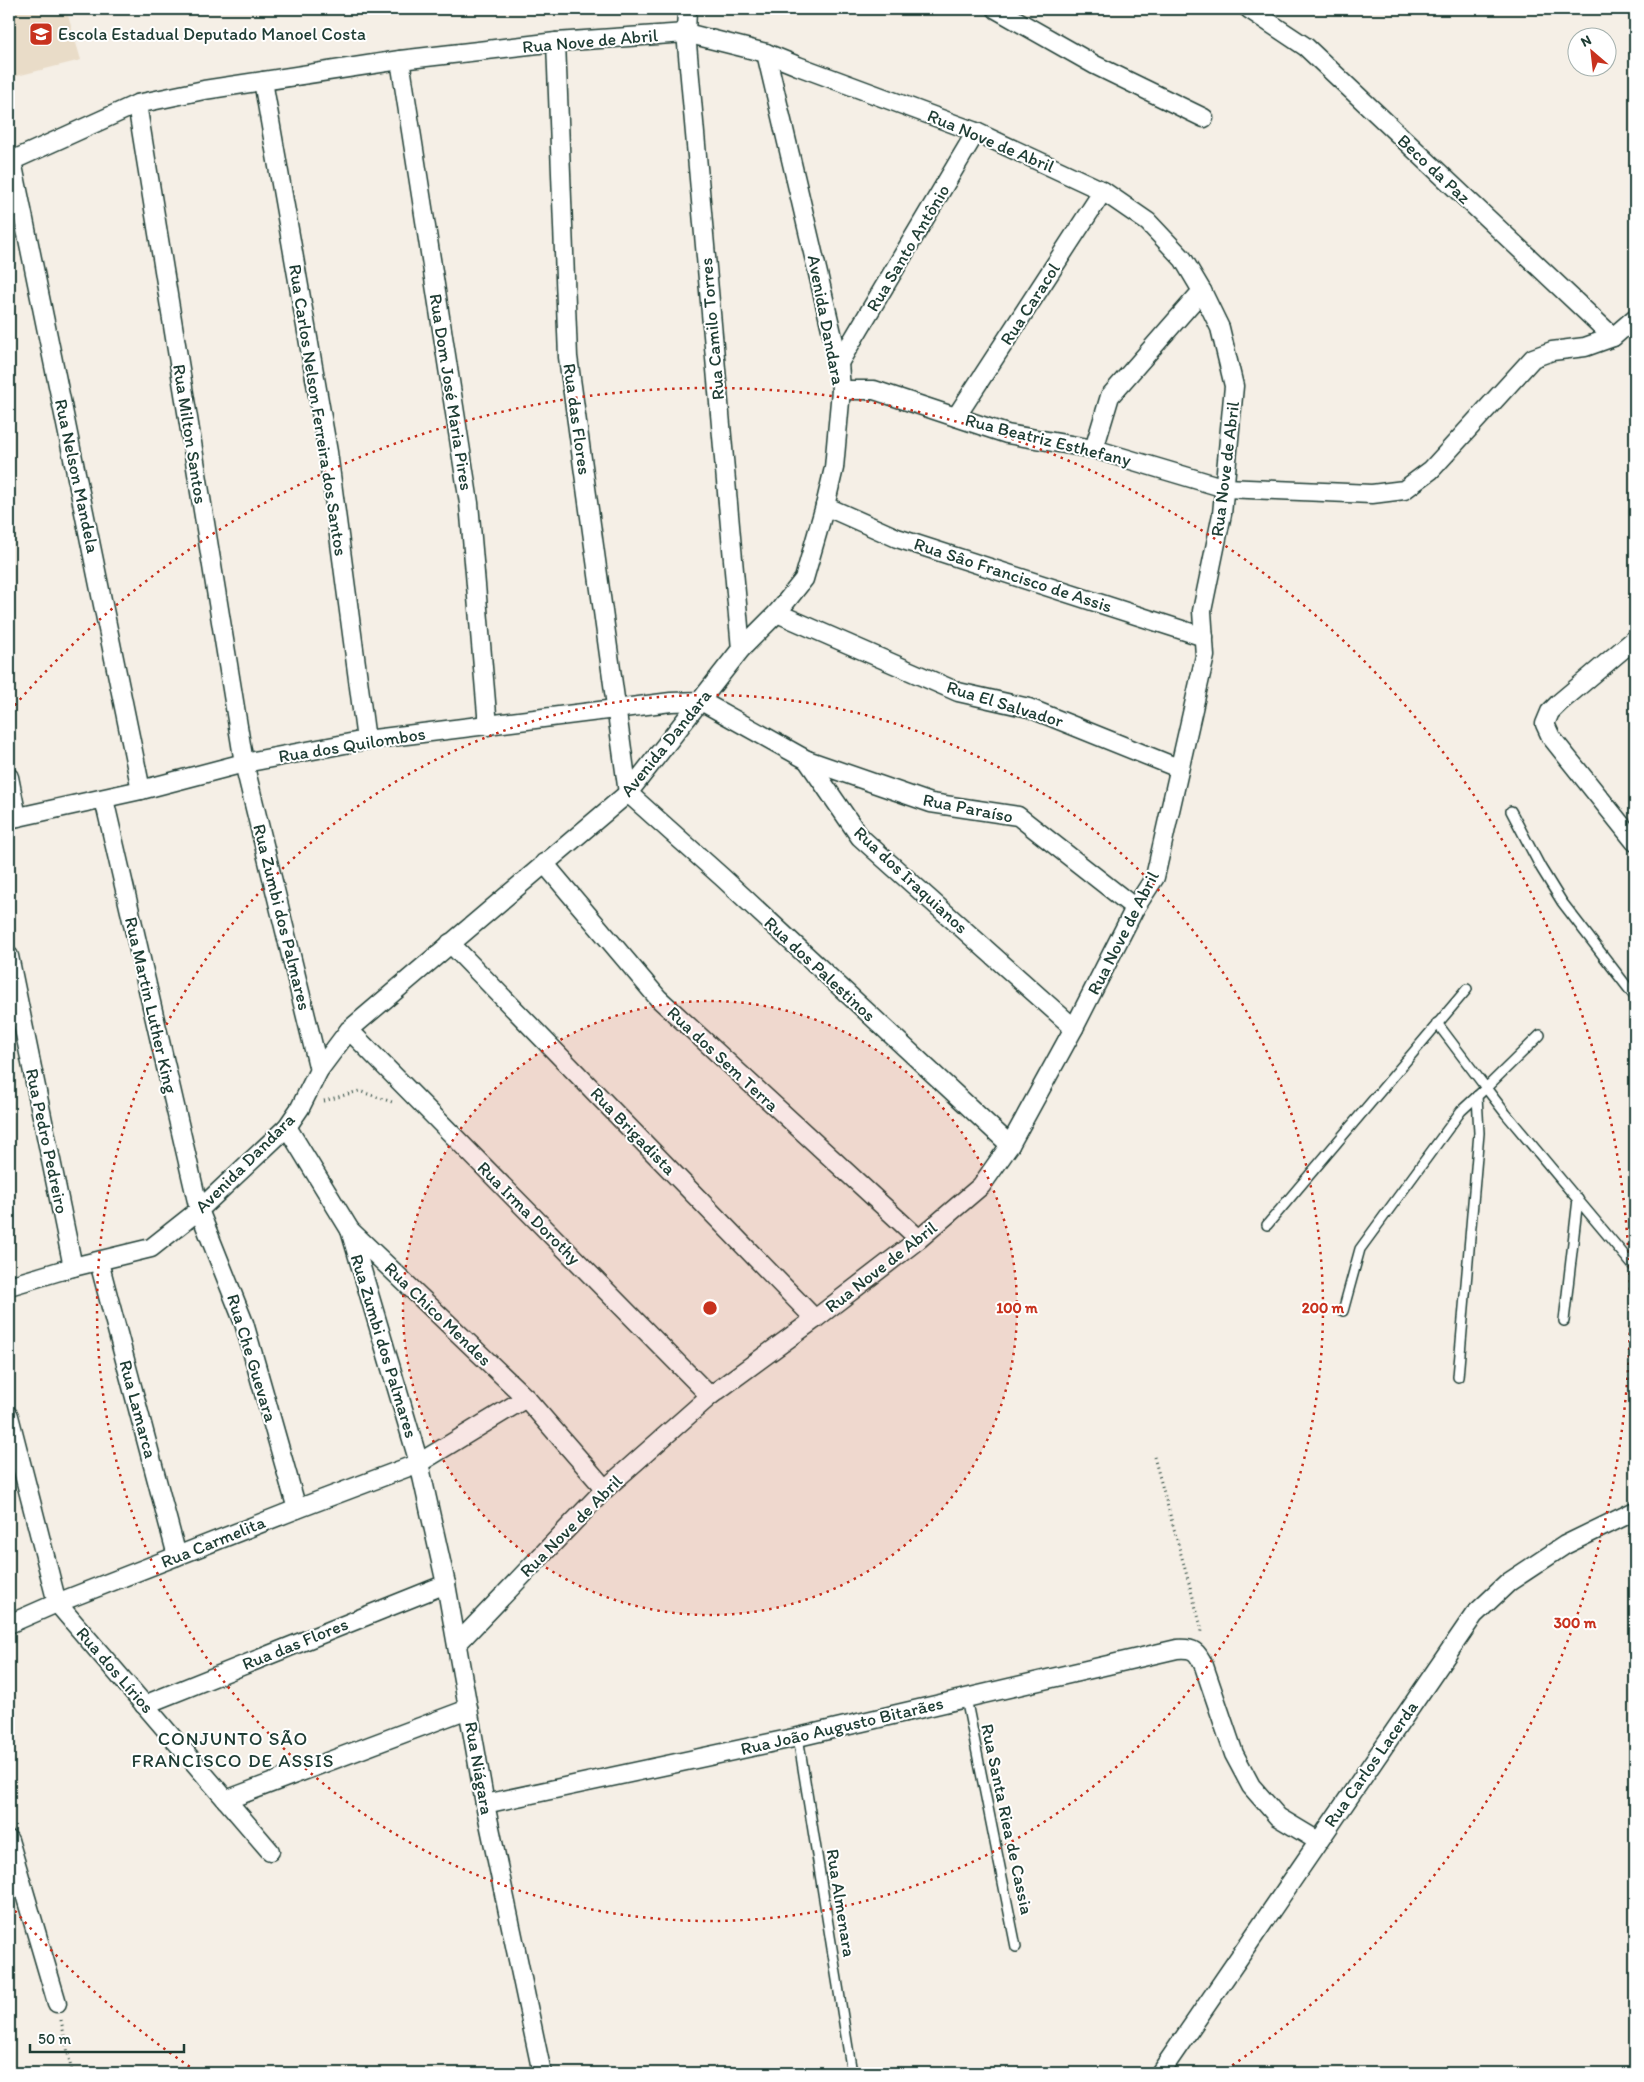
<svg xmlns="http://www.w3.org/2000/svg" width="1644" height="2082" viewBox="0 0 1644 2082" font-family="Itim,sans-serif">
<rect width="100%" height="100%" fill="#f5efe6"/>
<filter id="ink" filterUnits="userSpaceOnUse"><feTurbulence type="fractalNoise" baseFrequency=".02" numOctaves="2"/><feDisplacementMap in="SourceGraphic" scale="10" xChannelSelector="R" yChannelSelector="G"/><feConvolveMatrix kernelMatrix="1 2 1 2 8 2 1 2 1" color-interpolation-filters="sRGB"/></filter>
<g filter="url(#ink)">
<polygon fill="#e9dcc8" points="9,9 66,9 81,60 9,78"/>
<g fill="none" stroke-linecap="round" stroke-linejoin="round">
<g stroke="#1f3d34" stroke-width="12">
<g id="lane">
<polyline points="1511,811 1541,868 1562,902 1635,997"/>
<polyline points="1437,1023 1486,1088 1540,1035"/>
<polyline points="1267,1225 1467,989"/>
<polyline points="1343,1311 1360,1249 1461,1111 1486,1088 1506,1114 1635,1268"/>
<polyline points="1564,1321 1578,1199"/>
<polyline points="1458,1377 1479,1133 1477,1096"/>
<polyline points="966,1698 1016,1947"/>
<polyline points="798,1737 852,2073"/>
</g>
</g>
<g stroke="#1f3d34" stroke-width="21">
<g id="street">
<polyline points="687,9 686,33 741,649"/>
<polyline points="996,9 1095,65 1204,118"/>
<polyline points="1249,9 1306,47 1613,337"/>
<polyline points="556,42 568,357 628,793 723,878 1010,1145"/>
<polyline points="400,60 469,503 488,726"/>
<polyline points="263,81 328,452 366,740"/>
<polyline points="137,104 244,763 319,1070"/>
<polyline points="12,161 141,790"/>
<polyline points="9,162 137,104 204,90 400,60 556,42 686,33 766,53 798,66 976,132 1103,191 1148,222 1183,259 1202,291 1220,328 1234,386 1222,514 1202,611 1205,656 1155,877 1135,908 1074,1028 1010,1145 981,1186 919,1239 815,1319 710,1396 605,1489 457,1644"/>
<polyline points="839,363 976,132"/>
<polyline points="841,390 874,390 1007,434 1094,449 1225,488 1372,494 1404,490 1431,470 1533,358 1552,351 1585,347 1613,337 1635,318"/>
<polyline points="956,417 1103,191"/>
<polyline points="1094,449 1110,396 1202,291"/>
<polyline points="825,506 897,538 1204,637"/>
<polyline points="777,613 958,692 1029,708 1178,768"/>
<polyline points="1635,639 1559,703 1550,712 1545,724 1551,737 1635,842"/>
<polyline points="807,760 931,803 1018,816 1135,908"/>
<polyline points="9,777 17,817"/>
<polyline points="104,799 199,1210 244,1323 297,1509"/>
<polyline points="9,819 141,790 244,763 366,740 671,702 701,701 807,760 860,837 1074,1028"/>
<polyline points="544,863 658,998 919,1239"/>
<polyline points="450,943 815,1319"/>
<polyline points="9,956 73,1267"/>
<polyline points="349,1030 710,1396"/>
<polyline points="287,1127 350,1230 526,1398 605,1489"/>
<polyline points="350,1230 419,1463 446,1584 485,1804 542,2073"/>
<polyline points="99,1262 177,1556"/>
<polyline points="9,1286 73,1267 151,1248 199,1210 287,1127 300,1108 319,1070 349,1030 628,793 741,649 777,613 804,579 825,506 834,468 841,390 839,363 766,53"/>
<polyline points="9,1416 57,1603 270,1851"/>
<polyline points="9,1624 57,1603 297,1509 419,1463 526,1398"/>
<polyline points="144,1705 446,1584"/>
<polyline points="226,1800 468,1709"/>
<path d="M485 1804 798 1737 1177 1649C1194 1648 1197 1651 1204 1666L1234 1754 1251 1786 1278 1817 1318 1841"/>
<polyline points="9,1840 57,2003"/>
<polyline points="1160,2073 1474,1615 1509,1582 1565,1545 1635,1511"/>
</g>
</g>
<g stroke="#1f3d34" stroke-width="3" stroke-dasharray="1 4" stroke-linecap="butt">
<polyline points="324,1101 359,1091 392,1102"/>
<polyline points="1154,1457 1202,1630 1201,1635"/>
<polyline points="61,2020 72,2073"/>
</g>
<use href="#lane" stroke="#fff" stroke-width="9"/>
<use href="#street" stroke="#fff" stroke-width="18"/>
</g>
</g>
<circle cx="710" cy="1308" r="307" fill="#c8321e" fill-opacity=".12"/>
<g fill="none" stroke="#c8321e" stroke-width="2.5" stroke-dasharray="2.5 5">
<circle cx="710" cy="1308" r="307"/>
<circle cx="710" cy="1308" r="613"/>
<path d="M196 2071A920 920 0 0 1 10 1905M10 711A920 920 0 1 1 1224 2071"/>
</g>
<defs>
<g id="school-square" transform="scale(1.25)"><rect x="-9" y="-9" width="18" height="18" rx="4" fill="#c8321e" stroke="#fff"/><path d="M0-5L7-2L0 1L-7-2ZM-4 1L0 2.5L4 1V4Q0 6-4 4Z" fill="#fff"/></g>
</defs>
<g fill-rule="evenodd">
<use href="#school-square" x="41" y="34"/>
</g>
<g text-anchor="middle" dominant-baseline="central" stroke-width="4" stroke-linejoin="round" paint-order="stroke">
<g font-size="18" fill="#1f3d34" stroke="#fff" text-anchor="start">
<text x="58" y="34">Escola Estadual Deputado Manoel Costa</text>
</g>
<g font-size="18" fill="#1f3d34" stroke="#fff">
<text transform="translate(590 41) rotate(-5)">Rua Nove de Abril</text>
<text transform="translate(991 141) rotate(23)">Rua Nove de Abril</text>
<text transform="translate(1434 169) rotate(43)">Beco da Paz</text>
<text transform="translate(908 248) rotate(-59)">Rua Santo Antônio</text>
<text transform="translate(1030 304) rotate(-57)">Rua Caracol</text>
<text transform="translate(826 320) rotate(79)">Avenida Dandara</text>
<text transform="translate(712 329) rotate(-95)">Rua Camilo Torres</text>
<text transform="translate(451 392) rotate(81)">Rua Dom José Maria Pires</text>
<text transform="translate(318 410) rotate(81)">Rua Carlos Nelson Ferreira dos Santos</text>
<text transform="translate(577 419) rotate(82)">Rua das Flores</text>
<text transform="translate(190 434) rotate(81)">Rua Milton Santos</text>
<text transform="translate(1048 440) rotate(14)">Rua Beatriz Esthefany</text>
<text transform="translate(1225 469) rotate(-83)">Rua Nove de Abril</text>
<text transform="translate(77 476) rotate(78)">Rua Nelson Mandela</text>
<text transform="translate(1013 575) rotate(18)">Rua Sâo Francisco de Assis</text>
<text transform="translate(1005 704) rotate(17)">Rua El Salvador</text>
<text transform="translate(666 743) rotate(-51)">Avenida Dandara</text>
<text transform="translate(352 745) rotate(-9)">Rua dos Quilombos</text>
<text transform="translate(968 808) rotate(11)">Rua Paraíso</text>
<text transform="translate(911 880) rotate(43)">Rua dos Iraquianos</text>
<text transform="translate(282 917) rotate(76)">Rua Zumbi dos Palmares</text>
<text transform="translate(1123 933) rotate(-63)">Rua Nove de Abril</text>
<text transform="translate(820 969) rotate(43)">Rua dos Palestinos</text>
<text transform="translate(151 1005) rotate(77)">Rua Martin Luther King</text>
<text transform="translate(723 1059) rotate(43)">Rua dos Sem Terra</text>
<text transform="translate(633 1131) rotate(46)">Rua Brigadista</text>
<text transform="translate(47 1141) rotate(78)">Rua Pedro Pedreiro</text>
<text transform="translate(245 1163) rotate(-45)">Avenida Dandara</text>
<text transform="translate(529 1213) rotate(45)">Rua Irma Dorothy</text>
<text transform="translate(881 1267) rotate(-38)">Rua Nove de Abril</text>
<text transform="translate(438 1314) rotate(44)">Rua Chico Mendes</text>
<text transform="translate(384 1346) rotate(73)">Rua Zumbi dos Palmares</text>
<text transform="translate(252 1358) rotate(73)">Rua Che Guevara</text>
<text transform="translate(138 1409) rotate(75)">Rua Lamarca</text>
<text transform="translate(571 1526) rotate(-45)">Rua Nove de Abril</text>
<text transform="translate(213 1542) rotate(-22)">Rua Carmelita</text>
<text transform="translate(295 1644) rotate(-22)">Rua das Flores</text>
<text transform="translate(115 1670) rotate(49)">Rua dos Lírios</text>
<text transform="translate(842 1726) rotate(-13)">Rua João Augusto Bitarães</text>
<text transform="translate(1371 1764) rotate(-55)">Rua Carlos Lacerda</text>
<text transform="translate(479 1768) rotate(80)">Rua Niágara</text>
<text transform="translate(1007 1819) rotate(78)">Rua Santa Riea de Cassia</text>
<text transform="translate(841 1903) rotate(81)">Rua Almenara</text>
</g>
<g font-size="19" letter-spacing="1" fill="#1f3d34" stroke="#fff">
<text x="233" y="1738">CONJUNTO SÃO<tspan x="233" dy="22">FRANCISCO DE ASSIS</tspan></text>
</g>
</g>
<circle cx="710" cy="1308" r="8" fill="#c8321e" stroke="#fff" stroke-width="2.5"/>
<g font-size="15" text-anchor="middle" font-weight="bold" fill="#c8321e" stroke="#fff" stroke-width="4" stroke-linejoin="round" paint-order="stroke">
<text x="1017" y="1313">100 m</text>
<text x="1323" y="1313">200 m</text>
<text x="1575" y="1628">300 m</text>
</g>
<rect width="1644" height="2082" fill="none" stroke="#fff" stroke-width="30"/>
<rect x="15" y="15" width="1614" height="2052" fill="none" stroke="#1f3d34" stroke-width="2" filter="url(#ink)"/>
<g transform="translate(1592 52) rotate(332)"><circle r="24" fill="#ffffff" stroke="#a5b1ae"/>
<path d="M0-4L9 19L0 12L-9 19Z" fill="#c8321e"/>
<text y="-8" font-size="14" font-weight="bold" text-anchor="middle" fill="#1f3d34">N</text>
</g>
<path d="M30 2044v8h154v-8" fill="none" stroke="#1f3d34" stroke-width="2.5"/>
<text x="38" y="2044" font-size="15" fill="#1f3d34" stroke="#ffffff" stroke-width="4" paint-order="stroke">50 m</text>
</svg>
